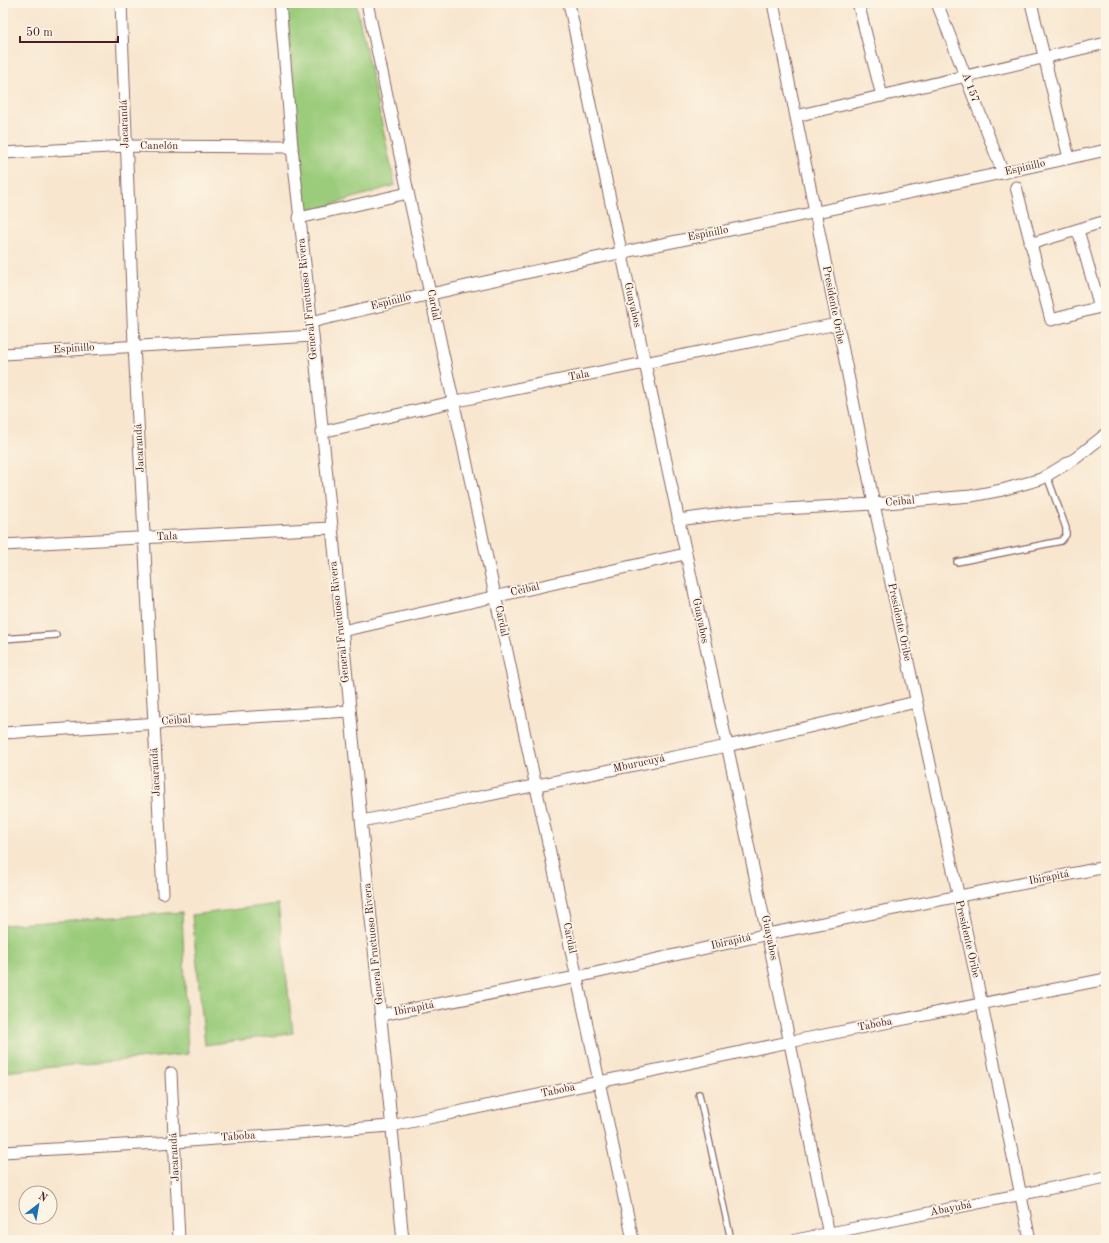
<svg xmlns="http://www.w3.org/2000/svg" width="1109" height="1243" viewBox="0 0 1109 1243" font-family="'Old Standard TT',serif">
<rect width="100%" height="100%" fill="#fcf5e5"/>
<filter id="ink" filterUnits="userSpaceOnUse"><feTurbulence type="fractalNoise" baseFrequency=".025" numOctaves="2"/><feDisplacementMap in="SourceGraphic" scale="8" xChannelSelector="R" yChannelSelector="G"/><feConvolveMatrix kernelMatrix="1 2 1 2 8 2 1 2 1" color-interpolation-filters="sRGB"/></filter>
<filter id="wash" filterUnits="userSpaceOnUse"><feTurbulence type="fractalNoise" baseFrequency=".012" numOctaves="4" result="noise"/><feDisplacementMap in="SourceGraphic" scale="16" xChannelSelector="R" yChannelSelector="G"/><feGaussianBlur stdDeviation="0.9" result="paint"/><feColorMatrix in="noise" values="0 0 0 0 0 0 0 0 0 0 0 0 0 0 0 0 0 1.4 0 .05"/><feComposite in="paint" operator="in"/></filter>
<g filter="url(#wash)">
<rect width="100%" height="100%" fill="#f8e6cf"/>
<g fill="#9bcc7b" stroke="#727653">
<polygon points="286,3 356,3 395,185 305,213"/>
<polygon points="278,904 293,1033 205,1045 192,915"/>
<polygon points="182,912 188,1054 3,1072 3,925"/>
</g>
</g>
<g filter="url(#ink)">
<g fill="none" stroke-linecap="round" stroke-linejoin="round">
<g stroke="#876564" stroke-width="8">
<g id="lane">
<polyline points="957,562 1061,541 1066,535 1066,528 1047,476"/>
<polyline points="3,639 56,635"/>
<polyline points="699,1094 731,1240"/>
</g>
</g>
<g stroke="#876564" stroke-width="13">
<g id="street">
<polyline points="121,3 134,345 163,893"/>
<polyline points="280,3 292,147 313,336 403,1240"/>
<path d="M367 3C457 415 545 828 633 1240"/>
<path d="M569 3C654 416 748 827 830 1240"/>
<polyline points="773,3 874,504 982,1005 1030,1240"/>
<polyline points="858,3 882,96"/>
<polyline points="937,3 1003,173"/>
<polyline points="1031,3 1069,158"/>
<polyline points="796,116 1106,43"/>
<polyline points="3,153 126,146 292,147"/>
<polyline points="1016,187 1051,320 1100,307 1078,230"/>
<polyline points="299,218 408,193"/>
<polyline points="1030,244 1106,221"/>
<path d="M311 322C575 258 841 210 1106 150"/>
<polyline points="3,354 313,336"/>
<polyline points="322,432 452,402 837,324"/>
<polyline points="678,520 746,511 874,504 971,496 1002,490 1041,479 1076,458 1106,434"/>
<polyline points="3,545 331,528"/>
<polyline points="342,631 685,554"/>
<polyline points="3,733 349,711"/>
<polyline points="362,821 727,746 916,702"/>
<polyline points="381,1015 577,977 768,934 1106,867"/>
<polyline points="171,1073 179,1240"/>
<polyline points="3,1152 175,1142 391,1126 789,1042 1106,979"/>
<polyline points="796,1240 1106,1177"/>
</g>
</g>
<use href="#lane" stroke="#fff" stroke-width="5.5"/>
<use href="#street" stroke="#fff" stroke-width="11"/>
</g>
</g>
<g text-anchor="middle" dominant-baseline="central" stroke-width="3.5" stroke-linejoin="round" paint-order="stroke">
<g font-size="11" fill="#4a1f2b" stroke="#fcf5e5">
<text transform="translate(970 88) rotate(69)">A 157</text>
<text transform="translate(125 124) rotate(-92)">Jacarandá</text>
<text x="159" y="146">Canelón</text>
<text transform="translate(1025 168) rotate(-13)">Espinillo</text>
<text transform="translate(708 234) rotate(-11)">Espinillo</text>
<text transform="translate(308 299) rotate(-96)">General Fructuoso Rivera</text>
<text transform="translate(391 302) rotate(-14)">Espinillo</text>
<text transform="translate(433 305) rotate(79)">Cardal</text>
<text transform="translate(632 305) rotate(77)">Guayabos</text>
<text transform="translate(833 305) rotate(79)">Presidente Oribe</text>
<text transform="translate(74 349) rotate(-4)">Espinillo</text>
<text transform="translate(579 376) rotate(-11)">Tala</text>
<text transform="translate(140 448) rotate(-93)">Jacarandá</text>
<text transform="translate(900 502) rotate(-5)">Ceibal</text>
<text transform="translate(167 537) rotate(-3)">Tala</text>
<text transform="translate(525 590) rotate(-13)">Ceibal</text>
<text transform="translate(501 621) rotate(78)">Cardal</text>
<text transform="translate(700 621) rotate(78)">Guayabos</text>
<text transform="translate(340 622) rotate(-96)">General Fructuoso Rivera</text>
<text transform="translate(899 622) rotate(78)">Presidente Oribe</text>
<text transform="translate(176 721) rotate(-4)">Ceibal</text>
<text transform="translate(639 764) rotate(-12)">Mburucuyá</text>
<text transform="translate(156 772) rotate(-93)">Jacarandá</text>
<text transform="translate(1049 878) rotate(-11)">Ibirapitá</text>
<text transform="translate(569 938) rotate(78)">Cardal</text>
<text transform="translate(769 938) rotate(78)">Guayabos</text>
<text transform="translate(967 939) rotate(77)">Presidente Oribe</text>
<text transform="translate(731 942) rotate(-13)">Ibirapitá</text>
<text transform="translate(374 944) rotate(-96)">General Fructuoso Rivera</text>
<text transform="translate(414 1009) rotate(-11)">Ibirapitá</text>
<text transform="translate(875 1025) rotate(-11)">Taboba</text>
<text transform="translate(558 1091) rotate(-12)">Taboba</text>
<text transform="translate(238 1137) rotate(-4)">Taboba</text>
<text transform="translate(175 1157) rotate(-93)">Jacarandá</text>
<text transform="translate(951 1209) rotate(-11)">Abayubá</text>
</g>
</g>
<rect width="1109" height="1243" fill="none" stroke="#fcf5e5" stroke-width="16"/>
<g transform="translate(38 1205) rotate(31)"><circle r="19" fill="#fcf5e5" stroke="#b59f9b"/>
<path d="M0-3L7 15L0 10L-7 15Z" fill="#1f6fb2"/>
<text y="-6" font-size="11" font-weight="bold" text-anchor="middle" fill="#4a1f2b">N</text>
</g>
<path d="M20 36v6h98v-6" fill="none" stroke="#4a1f2b" stroke-width="2"/>
<text x="26" y="36" font-size="12" fill="#4a1f2b" stroke="#fcf5e5" stroke-width="3" paint-order="stroke">50 m</text>
</svg>
